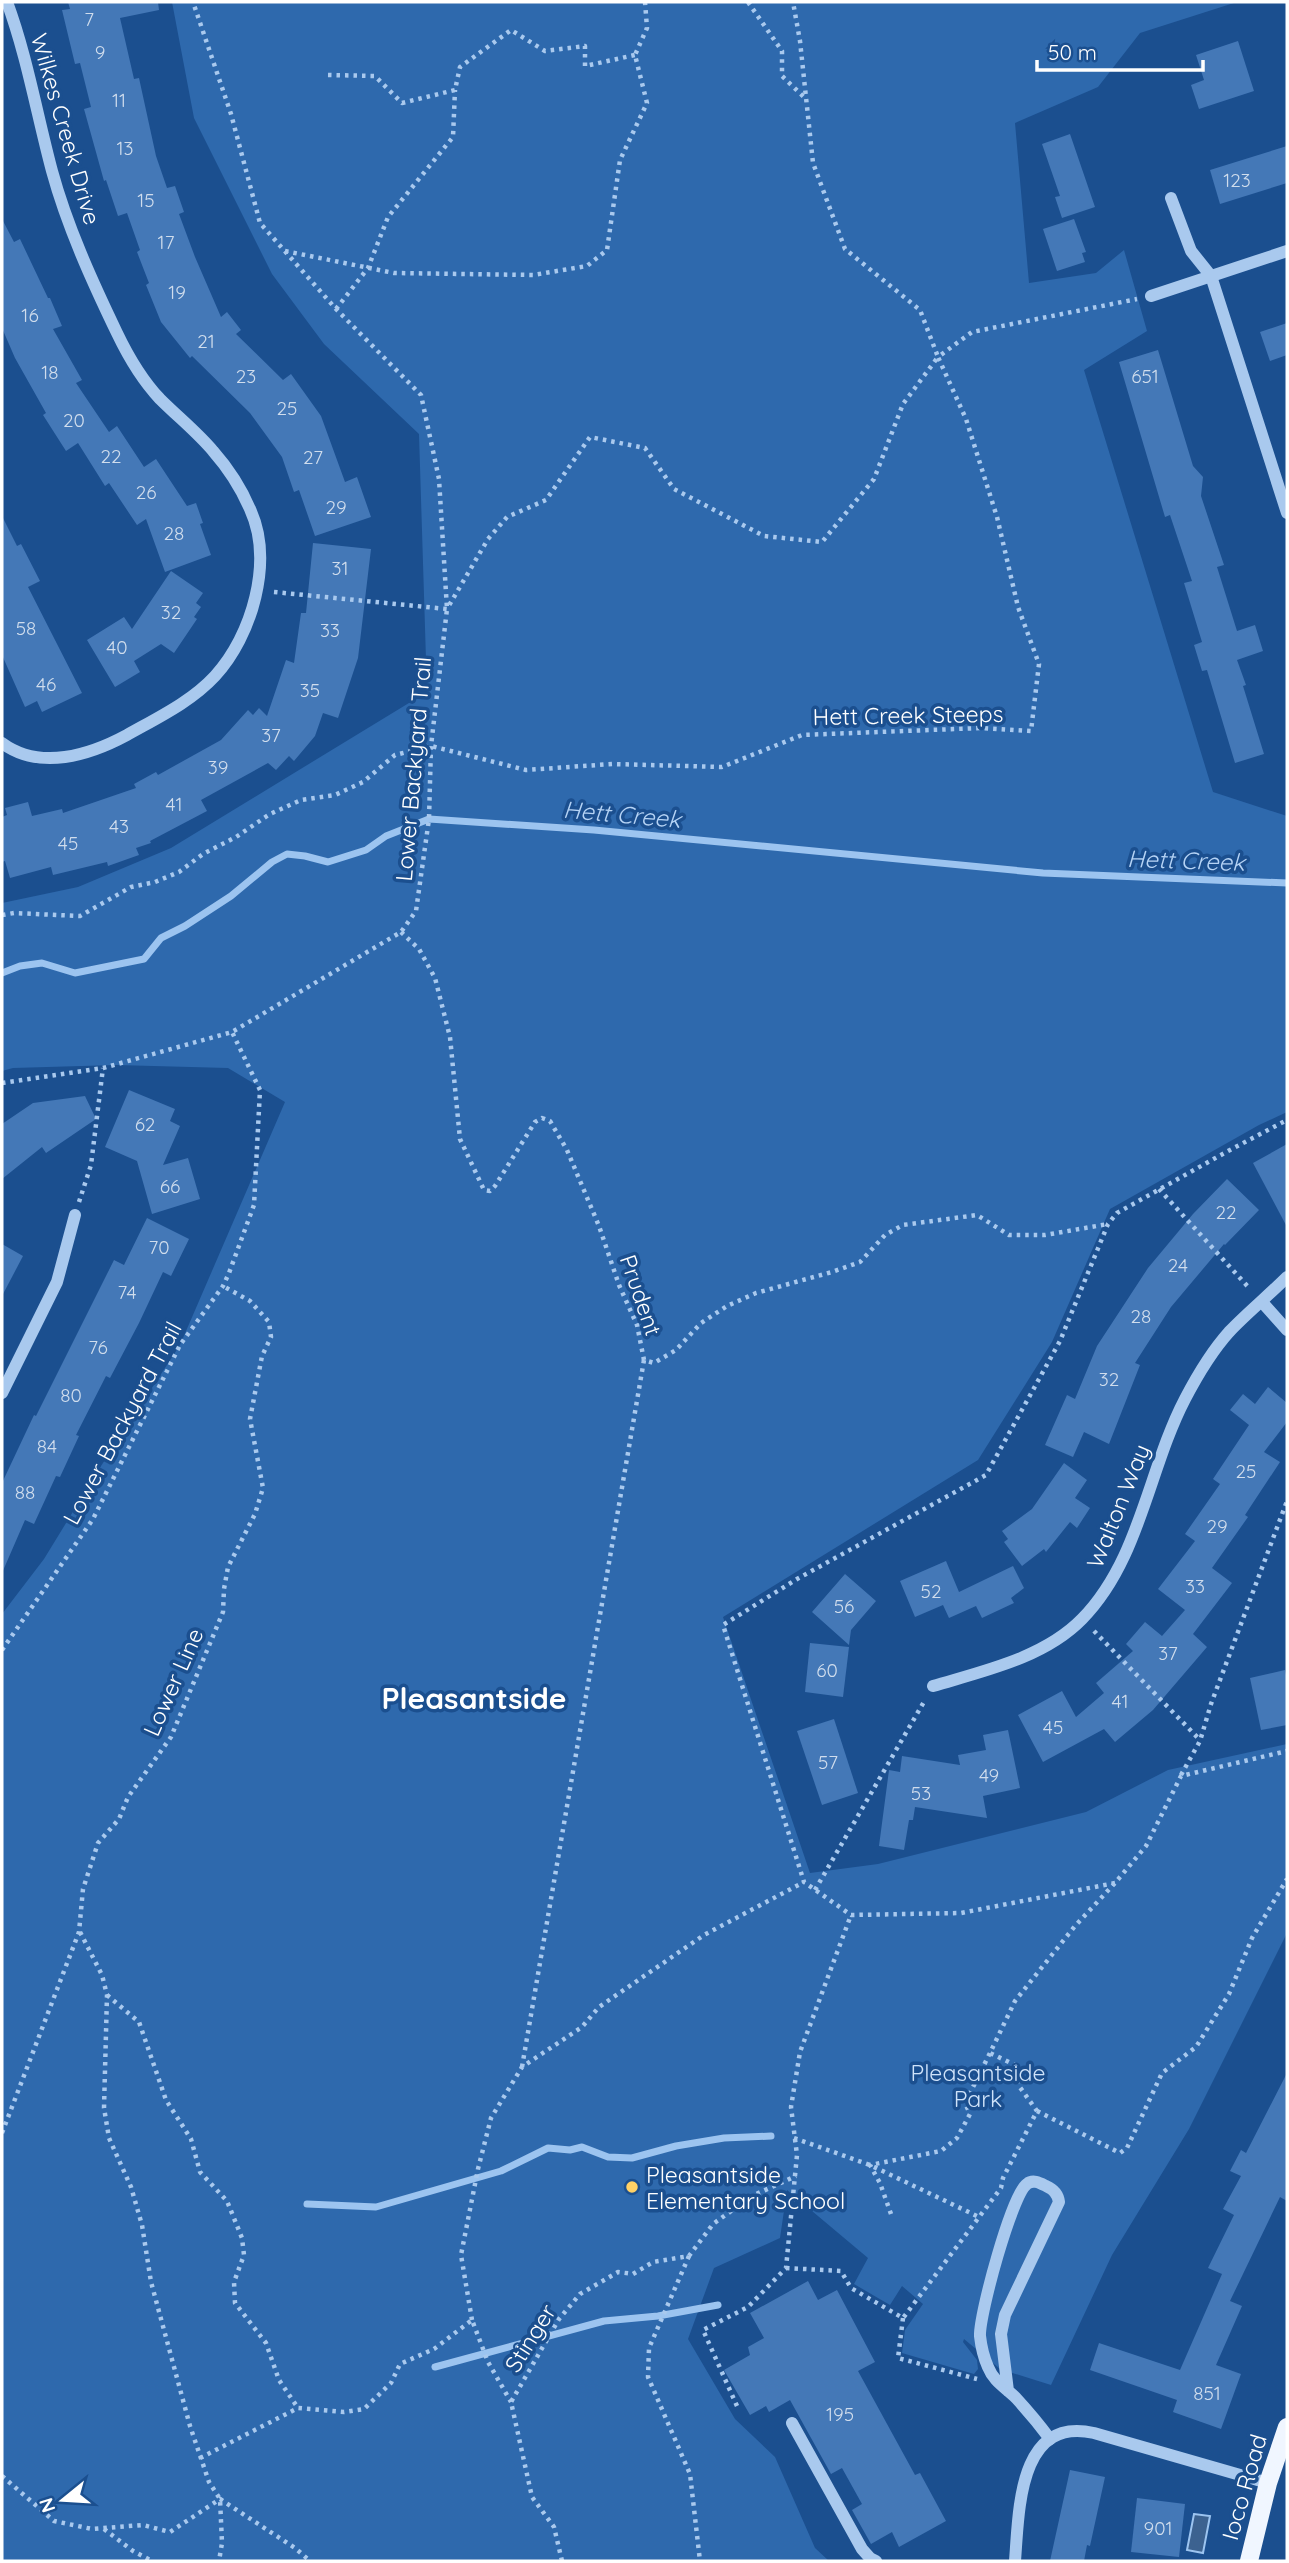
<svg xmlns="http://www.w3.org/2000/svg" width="1289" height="2563" viewBox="0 0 1289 2563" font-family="Quicksand,sans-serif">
<rect width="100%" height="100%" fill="#1b4f8f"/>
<polygon fill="#2e69ad" points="172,2 1237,2 1140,33 1098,87 1015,123 1029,283 1096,273 1124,250 1147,331 1084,370 1213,792 1287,816 1287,1112 1259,1125 1110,1209 1052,1342 978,1460 723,1617 810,1873 878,1864 1086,1812 1168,1770 1287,1744 1287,1933 1189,2129 1112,2255 1051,2385 1000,2369 964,2339 963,2342 977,2360 978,2369 974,2374 902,2353 905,2330 923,2304 902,2286 890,2305 854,2284 868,2258 787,2190 780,2238 714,2268 688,2339 735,2419 775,2457 815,2548 829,2561 2,2561 2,1614 44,1559 101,1466 180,1345 285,1102 228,1068 116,1065 13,1068 2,1071 2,903 78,887 171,848 427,692 419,434 324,344 272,274 194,118"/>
<polygon fill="#3c6290" stroke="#9cc4f0" stroke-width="2" points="1194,2514 1210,2516 1203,2553 1187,2550"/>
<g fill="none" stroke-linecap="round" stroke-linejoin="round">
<g stroke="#9cc4f0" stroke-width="7">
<polyline points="2,973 20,966 42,963 75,973 144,959 161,938 185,926 231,896 272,862 287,854 305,856 328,862 366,850 386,836 429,819 594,830 1043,873 1287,883"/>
<polyline points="307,2204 376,2207 501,2171 548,2148 570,2150 582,2147 608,2157 632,2158 676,2146 724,2138 771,2136"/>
<polyline points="435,2367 604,2321 658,2316 718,2305"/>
</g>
</g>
<g fill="#4478b7">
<polygon points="68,2 158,2 159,10 120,18 134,79 139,78 156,156 167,188 175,186 184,212 179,214 195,257 221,317 227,312 241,330 236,334 283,380 291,374 321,416 345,482 357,477 371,517 315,536 299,490 294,492 282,457 250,413 192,356 190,358 161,322 146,285 149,283 137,252 140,250 127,213 118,216 106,180 104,181 84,109 91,107 80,63 75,64 62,10 70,9"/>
<polygon points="1238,41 1254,91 1199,109 1191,85 1204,80 1196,55"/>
<polygon points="1070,134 1095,207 1062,218 1055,197 1060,196 1042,144"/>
<polygon points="1287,146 1287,183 1220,204 1210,170"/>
<polygon points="2,219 14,242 20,239 48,298 50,298 62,326 53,329 82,380 76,383 109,432 117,426 144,467 156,459 187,506 196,503 203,523 200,524 211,555 165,572 146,519 137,525 109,483 105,486 78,443 66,451 43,415 46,413 15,358 2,328"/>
<polygon points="1074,219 1086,252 1082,253 1085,262 1057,271 1043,229"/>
<polygon points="1287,323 1287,355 1270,361 1260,332"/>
<polygon points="1158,350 1193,466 1203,477 1201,496 1224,565 1217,567 1237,631 1255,625 1263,651 1237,660 1246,685 1243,686 1264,754 1235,763 1207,670 1202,671 1194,645 1202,642 1184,583 1192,581 1170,515 1165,517 1119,362"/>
<polygon points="2,516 17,546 21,544 40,581 28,587 82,693 42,712 37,701 25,707 2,655"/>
<polygon points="313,543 371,549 358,658 338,718 323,713 315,736 294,761 289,756 276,770 268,763 201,800 207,811 150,841 151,843 136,848 139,855 108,866 107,862 53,875 51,867 10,878 5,861 2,862 2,817 7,815 5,808 28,802 32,816 62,809 63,813 136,788 134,784 156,772 158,775 221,740 248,710 253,715 259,708 267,716 286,660 294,663 301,613 306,613"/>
<polygon points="171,571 203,593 196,603 201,607 194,617 197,619 174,653 161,644 134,661 140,672 115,687 87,640 124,617 132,629"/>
<polygon points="129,1090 175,1109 170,1121 180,1126 163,1165 188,1158 200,1199 152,1214 137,1161 105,1147"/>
<polygon points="85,1096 96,1119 46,1153 42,1147 2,1179 2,1124 33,1103"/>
<polygon points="1287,1144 1287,1227 1253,1163"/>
<polygon points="1227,1179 1259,1210 1225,1245 1224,1244 1171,1307 1135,1363 1140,1365 1109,1444 1084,1432 1073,1457 1045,1445 1067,1395 1075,1399 1097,1346 1148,1268 1193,1214"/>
<polygon points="147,1218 189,1239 171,1276 163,1272 139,1323 110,1378 106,1376 76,1435 79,1436 60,1477 56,1476 34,1524 25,1520 2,1573 2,1483 34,1415 36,1416 114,1260 124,1265"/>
<polygon points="2,1244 23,1256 2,1296"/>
<polygon points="1268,1387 1287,1403 1287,1422 1264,1452 1280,1462 1245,1515 1248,1517 1212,1568 1232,1583 1193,1634 1207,1647 1153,1710 1115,1742 1104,1729 1043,1762 1018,1715 1062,1691 1076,1717 1104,1693 1096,1683 1133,1651 1126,1644 1145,1622 1162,1636 1185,1610 1158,1589 1195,1541 1185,1534 1220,1484 1213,1479 1249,1425 1230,1410 1243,1394 1255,1404"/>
<polygon points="1064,1463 1087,1480 1075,1498 1090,1508 1077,1528 1070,1522 1046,1552 1044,1549 1022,1566 1004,1542 1008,1539 1002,1531 1032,1509"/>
<polygon points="946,1561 959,1592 1013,1566 1024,1588 1011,1598 1014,1603 982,1618 976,1606 949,1618 943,1605 915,1617 900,1581"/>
<polygon points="845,1574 876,1601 851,1630 849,1645 812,1612"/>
<polygon points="810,1643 849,1647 843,1697 805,1692"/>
<polygon points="1285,1670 1287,1680 1287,1725 1261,1730 1250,1678"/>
<polygon points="834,1719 858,1793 822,1805 797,1731"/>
<polygon points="1008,1730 1020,1788 983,1796 987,1818 915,1807 913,1820 909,1820 904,1850 879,1846 889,1770 900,1772 902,1756 960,1765 958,1755 986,1750 983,1735"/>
<polygon points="1287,2073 1287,2201 1280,2197 1230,2301 1242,2306 1216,2365 1241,2374 1221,2429 1173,2412 1177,2400 1090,2370 1099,2343 1180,2370 1222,2274 1208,2268 1234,2215 1223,2209 1241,2176 1230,2171 1241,2150 1246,2153"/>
<polygon points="808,2281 818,2300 837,2290 875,2362 858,2371 915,2475 920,2473 946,2521 899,2547 892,2532 871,2544 852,2510 862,2504 842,2468 831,2474 790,2400 769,2412 766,2406 750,2415 724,2370 750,2355 748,2347 764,2338 750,2313"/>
<polygon points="1070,2470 1105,2477 1090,2546 1087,2545 1084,2561 1050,2561"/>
<polygon points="1137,2498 1185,2504 1179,2557 1131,2552"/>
</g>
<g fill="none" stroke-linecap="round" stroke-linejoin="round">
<g stroke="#a9c9ee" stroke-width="4.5" stroke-dasharray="3.5 5" stroke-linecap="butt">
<polyline points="748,2 782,51 782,76 806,99"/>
<polyline points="328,75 375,76 402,103 455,90 460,67 511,30 545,51 585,46 585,66 635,55"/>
<polyline points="285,251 394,273 533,275 587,266 607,250 620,160 647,103 635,55 647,28 645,2"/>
<polyline points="336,309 368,268 388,217 453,137 455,90"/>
<polyline points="274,592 447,609 488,539 507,517 546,500 590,437 645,448 674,489 764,536 822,542 874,479 903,404 938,357 920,310 845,249 813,163 800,41 793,2"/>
<polyline points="2,915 14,913 80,916 131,887 155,882 179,872 203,854 236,837 270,814 301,800 335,795 363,782 395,755 431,746 526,770 612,764 722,767 802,735 981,728 1031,731 1039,664 1018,607 997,517 966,419 938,357 972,332 1137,299"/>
<polyline points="401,932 419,949 435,978 450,1037 460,1139 484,1190 490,1191 495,1186 535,1122 542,1118 550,1121 567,1150 599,1226 619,1285 637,1325 644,1360 654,1363 676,1350 701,1323 727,1306 756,1293 832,1272 860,1262 885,1235 903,1225 977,1215 1009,1235 1045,1235 1108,1224"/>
<polyline points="2,1083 103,1068 232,1032 401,932 416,911 429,819 431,746 447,609 439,479 421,395 336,309 260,223 231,114 193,2"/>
<polyline points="1159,1189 1250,1289"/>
<polyline points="79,1202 91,1165 103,1068"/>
<polyline points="1094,1631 1200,1740"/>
<polyline points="2,1650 93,1519 180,1345 223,1286 229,1273 254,1205 260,1090 232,1032"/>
<polyline points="1181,1775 1200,1741 1211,1704 1287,1501"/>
<polyline points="1115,1883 961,1913 851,1915 804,1882 723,1625 797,1579 986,1475 1060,1341 1108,1224 1117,1213 1228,1151 1287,1120"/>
<polyline points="815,1890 925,1700"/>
<polyline points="80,1932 102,1975 107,1995 104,2108 109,2138 131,2187 142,2225 151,2282 190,2426 209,2482 220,2499 222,2543 219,2561"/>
<polyline points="107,1995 139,2022 166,2100 191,2139 200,2172 227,2201 242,2238 244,2255 234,2282 235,2303 266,2343 279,2380 298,2408"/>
<polyline points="522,2067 644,1360"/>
<polyline points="1037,2111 1120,2153 1127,2148 1162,2073 1196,2047 1229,1994 1252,1938 1287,1879"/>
<polyline points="2,2133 79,1932 83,1889 98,1843 119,1819 128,1797 171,1737 223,1612 224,1589 228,1567 255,1514 263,1488 250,1419 262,1356 271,1337 269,1322 250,1301 223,1286"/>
<polyline points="794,2138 870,2165 979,2217"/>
<polyline points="891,2214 880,2183 870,2165 941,2151 957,2138 970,2114 965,2103 990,2053 992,2054"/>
<polyline points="689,2256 649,2348 648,2377 690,2474 700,2561"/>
<polyline points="786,2268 841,2271 851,2288 903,2318 1001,2188 1003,2178 1037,2111 1019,2086 1015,2065 990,2053 1015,2001 1075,1926 1115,1883 1146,1846 1181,1776 1287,1751"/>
<polyline points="903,2318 898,2358 977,2379"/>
<polyline points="472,2320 461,2255 478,2169 491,2118 522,2067 582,2027 599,2007 704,1935 804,1882"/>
<polyline points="737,2406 703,2330 748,2307 786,2268 797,2155 791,2107 800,2052 851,1915"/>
<polyline points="200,2458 298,2408 344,2412 364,2409 391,2383 400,2364 434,2349 472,2320 488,2362 511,2402"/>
<polyline points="2,2476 54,2521 92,2529 143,2525 170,2532 220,2499 295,2548 310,2561"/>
<polyline points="104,2529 133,2551 152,2561"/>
<polyline points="562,2561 554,2527 532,2497 511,2402 559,2319 580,2294 618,2272 633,2274 653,2262 689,2256 713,2224 752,2196 796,2176"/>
</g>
<g stroke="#a9c9ee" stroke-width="12">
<polyline points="1171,198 1191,251 1211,276 1287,513"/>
<polyline points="1151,296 1287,251"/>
<path d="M2 743C40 771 90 755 127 735 157 718 191 702 215 676 252 636 274 561 250 509 241 488 228 468 213 451 197 432 178 417 160 399 142 380 128 356 117 333 92 281 67 226 52 171 37 115 27 56 7 2"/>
<polyline points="1262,1302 1287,1330"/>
<polyline points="2,1393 57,1282 75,1215"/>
<path d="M933 1686C983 1671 1044 1658 1082 1619 1140 1560 1148 1470 1185 1399 1197 1376 1212 1351 1229 1332 1247 1313 1268 1296 1287 1277"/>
<path d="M1008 2391 1001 2334 1005 2315 1059 2202C1058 2194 1053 2189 1046 2186 1040 2183 1033 2179 1027 2184 1012 2194 979 2315 980 2336 981 2345 984 2358 988 2367 994 2382 1005 2387 1016 2398 1028 2411 1039 2424 1050 2439"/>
<polyline points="792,2423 862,2549 870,2558 876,2561"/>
<path d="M1015 2561C1019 2511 1018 2416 1094 2433L1268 2483"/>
</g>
<polyline stroke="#f0f6ff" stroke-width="18" points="1249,2561 1268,2483 1287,2427"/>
</g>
<circle fill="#ffd166" stroke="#1b4f8f" stroke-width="2.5" cx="632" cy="2187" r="7"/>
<g text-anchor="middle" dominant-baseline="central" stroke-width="7" stroke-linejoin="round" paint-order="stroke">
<g font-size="19" fill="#d0dded">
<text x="89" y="19">7</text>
<text x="100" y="52">9</text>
<text x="119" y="100">11</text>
<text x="125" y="148">13</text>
<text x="1237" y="180">123</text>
<text x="146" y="200">15</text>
<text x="166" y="242">17</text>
<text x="177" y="292">19</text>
<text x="30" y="315">16</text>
<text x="206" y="341">21</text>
<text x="50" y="372">18</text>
<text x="246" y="376">23</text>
<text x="1145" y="376">651</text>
<text x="287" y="408">25</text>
<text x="74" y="420">20</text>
<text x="111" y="456">22</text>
<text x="313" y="457">27</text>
<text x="146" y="492">26</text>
<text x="336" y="507">29</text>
<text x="174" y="533">28</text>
<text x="340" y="568">31</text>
<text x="171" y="612">32</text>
<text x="26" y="628">58</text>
<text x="330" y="630">33</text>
<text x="117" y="647">40</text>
<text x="46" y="684">46</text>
<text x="310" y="690">35</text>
<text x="271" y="735">37</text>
<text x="218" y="767">39</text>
<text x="174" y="804">41</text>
<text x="119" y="826">43</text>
<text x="68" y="843">45</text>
<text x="145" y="1124">62</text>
<text x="170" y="1186">66</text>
<text x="1226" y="1212">22</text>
<text x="159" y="1247">70</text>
<text x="1178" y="1265">24</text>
<text x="127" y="1292">74</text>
<text x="1141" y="1316">28</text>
<text x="98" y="1347">76</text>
<text x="1109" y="1379">32</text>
<text x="71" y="1395">80</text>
<text x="47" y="1446">84</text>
<text x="1246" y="1471">25</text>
<text x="25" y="1492">88</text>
<text x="1217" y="1526">29</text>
<text x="1195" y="1586">33</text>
<text x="931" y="1591">52</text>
<text x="844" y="1606">56</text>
<text x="1168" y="1653">37</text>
<text x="827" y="1670">60</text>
<text x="1120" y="1701">41</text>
<text x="1053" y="1727">45</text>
<text x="828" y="1762">57</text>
<text x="989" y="1775">49</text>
<text x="921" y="1793">53</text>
<text x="1207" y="2393">851</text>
<text x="840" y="2414">195</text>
<text x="1158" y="2528">901</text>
</g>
<g font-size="23" fill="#fff" stroke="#1b4f8f">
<text transform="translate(66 129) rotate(74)">Wilkes Creek Drive</text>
<text transform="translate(908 715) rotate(-1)">Hett Creek Steeps</text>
<text transform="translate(413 769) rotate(-85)">Lower Backyard Trail</text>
<text transform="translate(641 1295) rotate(71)">Prudent</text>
<text transform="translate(122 1423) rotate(-62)">Lower Backyard Trail</text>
<text transform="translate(1118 1506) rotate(-68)">Walton Way</text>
<text transform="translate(173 1682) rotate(-66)">Lower Line</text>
<text transform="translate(530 2338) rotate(-58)">Stinger</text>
<text transform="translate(1244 2487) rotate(-74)">Ioco Road</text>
</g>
<g font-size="23" fill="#cfe3fa" stroke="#1b4f8f">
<text x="978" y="2072">Pleasantside<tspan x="978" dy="26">Park</tspan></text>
</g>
<g font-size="23" fill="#fff" stroke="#1b4f8f" text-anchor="start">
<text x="646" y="2174">Pleasantside<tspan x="646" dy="26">Elementary School</tspan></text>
</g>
<g font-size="24" font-style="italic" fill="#b5d3f5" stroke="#1b4f8f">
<text transform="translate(622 814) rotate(5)">Hett Creek</text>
<text transform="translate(1186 860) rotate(2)">Hett Creek</text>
</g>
<g font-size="30" font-weight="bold" fill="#fff" stroke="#1b4f8f">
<text x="474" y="1698">Pleasantside</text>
</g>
</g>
<rect width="1289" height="2563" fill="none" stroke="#ffffff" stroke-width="7"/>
<g transform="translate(63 2500) rotate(252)" stroke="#1b4f8f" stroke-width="5" paint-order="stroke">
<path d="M0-5L12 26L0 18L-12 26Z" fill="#ffffff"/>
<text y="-10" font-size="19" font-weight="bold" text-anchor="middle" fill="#ffffff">N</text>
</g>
<path d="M1037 60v10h166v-10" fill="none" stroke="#ffffff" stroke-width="3.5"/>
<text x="1048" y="60" font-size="21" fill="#ffffff" stroke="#1b4f8f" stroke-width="5" paint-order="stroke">50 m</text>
</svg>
